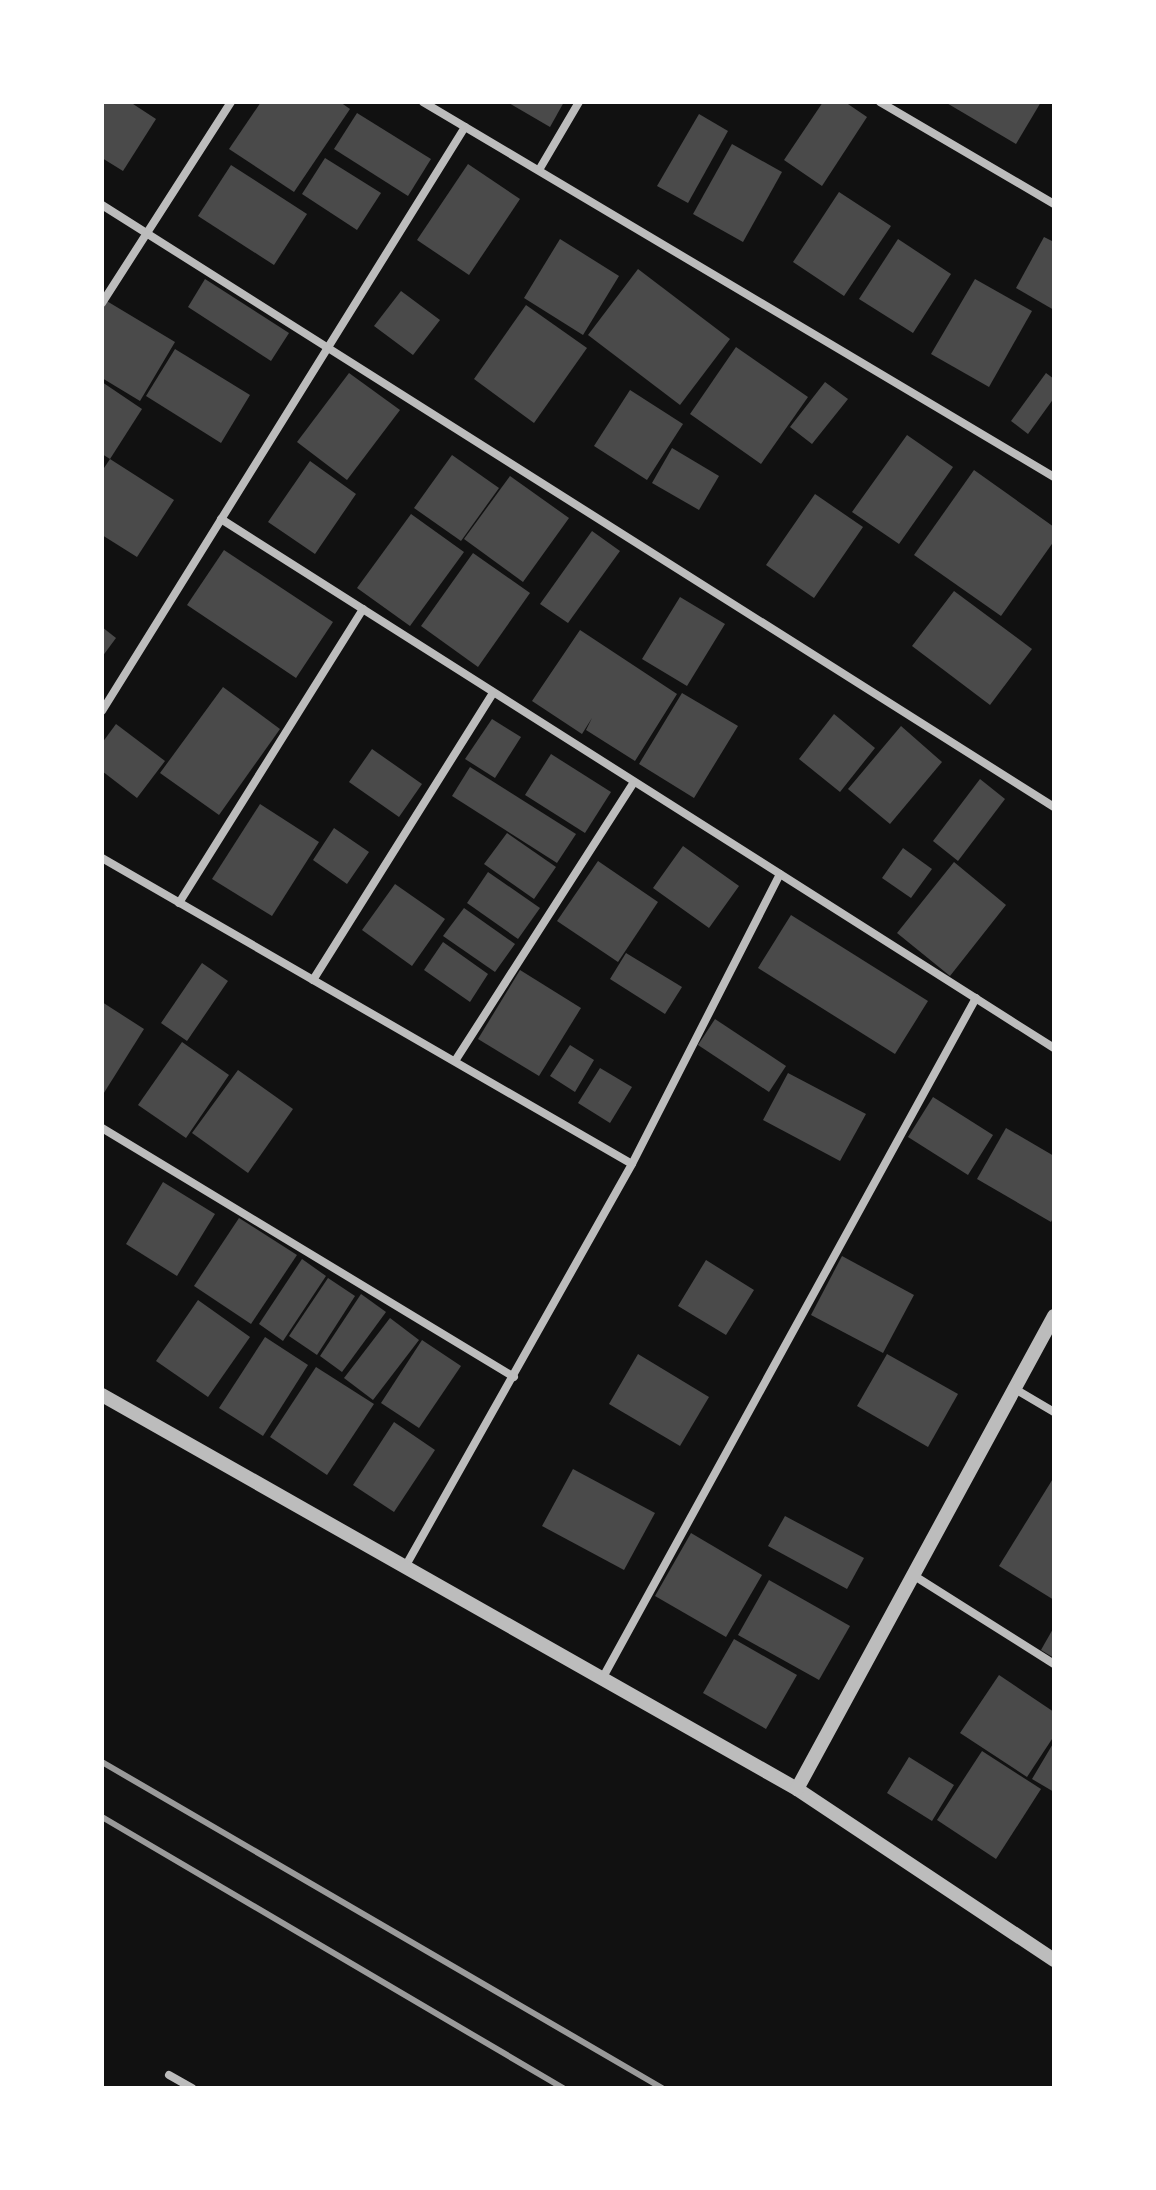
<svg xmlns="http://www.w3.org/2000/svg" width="1156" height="2190" viewBox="0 0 1156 2190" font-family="'Fira Sans',sans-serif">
<rect width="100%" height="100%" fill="#111"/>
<g fill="#4a4a4a">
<polygon points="102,102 130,102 156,119 123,171 102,158"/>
<polygon points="261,102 340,102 350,109 294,192 229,149"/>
<polygon points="507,102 564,102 550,127"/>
<polygon points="823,102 845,102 867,117 822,186 784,160"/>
<polygon points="945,102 1041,102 1016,144"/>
<polygon points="357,113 431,159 408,196 334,149"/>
<polygon points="699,114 728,131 688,203 657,186"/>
<polygon points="732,144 782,172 743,242 693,214"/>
<polygon points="325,158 381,193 357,230 302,194"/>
<polygon points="468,164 520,199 469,275 417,240"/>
<polygon points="231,165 307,214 274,265 198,216"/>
<polygon points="839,192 891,226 844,296 793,262"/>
<polygon points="1044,237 1054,242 1054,310 1016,288"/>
<polygon points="560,239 619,276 583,335 524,298"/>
<polygon points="898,239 951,274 913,333 859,299"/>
<polygon points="638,269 730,339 680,405 588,335"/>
<polygon points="205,279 289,333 271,361 188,307"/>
<polygon points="975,279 1032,311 989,387 931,354"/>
<polygon points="401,291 440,320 413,355 374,326"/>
<polygon points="105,300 175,342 140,401 102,378 102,305"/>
<polygon points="526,305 587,348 534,423 474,379"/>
<polygon points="736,347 808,397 761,464 690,414"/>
<polygon points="175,349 250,395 221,443 146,396"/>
<polygon points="349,373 400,410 347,480 297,442"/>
<polygon points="1046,373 1054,379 1054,398 1028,434 1011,421"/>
<polygon points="102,382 142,409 110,459 102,454"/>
<polygon points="825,382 848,399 812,444 790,427"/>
<polygon points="630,390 683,424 647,480 594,446"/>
<polygon points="907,435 953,467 899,544 852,512"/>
<polygon points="672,448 719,476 699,510 652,483"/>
<polygon points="452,455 499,488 461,541 414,508"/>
<polygon points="110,459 174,500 137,557 102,535 102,471"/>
<polygon points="310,461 356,494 315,554 268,522"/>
<polygon points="974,470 1054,527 1054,541 1001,616 914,555"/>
<polygon points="510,476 569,518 523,582 464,539"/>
<polygon points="815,494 863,527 814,598 766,565"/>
<polygon points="411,514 464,552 410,626 357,588"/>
<polygon points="592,531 620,551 568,623 540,604"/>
<polygon points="224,550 333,622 296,678 187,605"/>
<polygon points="473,553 530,593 478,667 421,626"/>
<polygon points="954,591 1032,649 990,705 912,646"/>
<polygon points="680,597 725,624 687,686 642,659"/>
<polygon points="102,627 116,638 102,657"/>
<polygon points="580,630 677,694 635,761 586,730 592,718 582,734 532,701"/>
<polygon points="223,687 280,729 219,815 160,773"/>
<polygon points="682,693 738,726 694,798 639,764"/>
<polygon points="834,714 875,748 840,792 799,759"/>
<polygon points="492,719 521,737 495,778 465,759"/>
<polygon points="116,724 165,761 137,798 102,771 102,743"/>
<polygon points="901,726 942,762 890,824 848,789"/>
<polygon points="372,749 422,784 399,817 349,782"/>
<polygon points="551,754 611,792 585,833 525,795"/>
<polygon points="470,767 576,834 557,863 452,796"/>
<polygon points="980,779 1005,799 958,861 933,841"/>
<polygon points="260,804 319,842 272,916 212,879"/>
<polygon points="334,828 369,852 347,884 313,860"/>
<polygon points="507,833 556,867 534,899 484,864"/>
<polygon points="683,846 739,886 709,928 653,888"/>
<polygon points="903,848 932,869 911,898 882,878"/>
<polygon points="598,861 658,902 618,962 557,921"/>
<polygon points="954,862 1006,905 950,976 897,933"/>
<polygon points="488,872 540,908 518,939 467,903"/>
<polygon points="395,884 445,919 412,966 362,930"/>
<polygon points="464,908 515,944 495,972 443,936"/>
<polygon points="791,915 928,1001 895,1054 758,968"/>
<polygon points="443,942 488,974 470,1002 424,970"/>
<polygon points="626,953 682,987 665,1014 610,979"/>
<polygon points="202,963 228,981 187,1041 161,1023"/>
<polygon points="520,970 581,1008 539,1076 478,1039"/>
<polygon points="102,1002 144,1029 102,1096"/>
<polygon points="715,1019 786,1066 769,1092 698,1045"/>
<polygon points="182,1042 229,1075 186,1138 138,1105"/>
<polygon points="570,1045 594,1060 575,1092 550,1076"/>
<polygon points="600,1068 632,1087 610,1123 578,1103"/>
<polygon points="238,1070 293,1109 248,1173 192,1133"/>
<polygon points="788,1073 866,1114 840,1161 763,1120"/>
<polygon points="933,1097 993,1135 968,1175 908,1137"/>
<polygon points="1006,1128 1054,1156 1054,1216 1051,1222 977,1179"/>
<polygon points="163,1182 215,1214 177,1276 126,1244"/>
<polygon points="239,1218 297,1255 251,1324 194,1286"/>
<polygon points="842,1256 914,1295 883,1353 811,1315"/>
<polygon points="302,1259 326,1276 283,1341 259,1324"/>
<polygon points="706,1260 754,1290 726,1335 678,1306"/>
<polygon points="328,1278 355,1296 317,1355 289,1336"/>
<polygon points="361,1294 386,1312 342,1372 320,1356"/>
<polygon points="198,1300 250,1337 208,1397 156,1361"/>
<polygon points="390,1318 419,1340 373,1400 344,1378"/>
<polygon points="265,1337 308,1365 263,1436 219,1408"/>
<polygon points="422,1340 461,1366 419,1428 381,1403"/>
<polygon points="638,1354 709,1397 680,1446 609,1404"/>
<polygon points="887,1354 958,1394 928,1447 857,1406"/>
<polygon points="316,1367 374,1404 327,1475 270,1437"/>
<polygon points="394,1422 435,1450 394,1512 353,1485"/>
<polygon points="573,1469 655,1513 624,1570 542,1526"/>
<polygon points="1054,1477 1054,1600 999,1566"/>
<polygon points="785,1516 864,1558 847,1589 768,1546"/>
<polygon points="691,1533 762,1575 726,1637 655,1596"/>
<polygon points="769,1580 850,1626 819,1680 738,1635"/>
<polygon points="1054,1627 1054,1658 1041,1650"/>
<polygon points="734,1639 797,1675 766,1729 703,1693"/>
<polygon points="999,1675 1054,1712 1054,1736 1027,1777 960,1733"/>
<polygon points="1054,1742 1054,1792 1032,1779"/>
<polygon points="982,1751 1041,1789 996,1859 937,1820"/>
<polygon points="909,1757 954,1785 932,1821 887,1793"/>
</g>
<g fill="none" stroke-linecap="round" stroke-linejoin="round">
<g stroke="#bcbcbc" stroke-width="8">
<polyline points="423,102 1054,477"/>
<polyline points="880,102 1054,204"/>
<polyline points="539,170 579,102"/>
<polyline points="102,205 1054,807"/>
<polyline points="102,303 231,102"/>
<polyline points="221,519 1054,1048"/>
<polyline points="102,711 465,127"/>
<polyline points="102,858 632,1164 405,1567"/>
<polyline points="179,903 363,609"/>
<polyline points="313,980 493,693"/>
<polyline points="455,1061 634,782"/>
<polyline points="102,1128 514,1377"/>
<polyline points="632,1164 780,874"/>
<polyline points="1015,1389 1054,1412"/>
<polyline points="913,1575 1054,1664"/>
<polyline points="602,1679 976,998"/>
<polyline points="169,2075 192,2088"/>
</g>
<g stroke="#bcbcbc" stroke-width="14">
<polyline points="102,1395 797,1789 1054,1960"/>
<polyline points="797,1789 1054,1316"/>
</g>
<g stroke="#9a9a9a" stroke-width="6">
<polyline points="102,1762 662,2088"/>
<polyline points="102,1817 563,2088"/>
</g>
</g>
<rect width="1156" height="2190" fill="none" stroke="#ffffff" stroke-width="208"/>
</svg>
